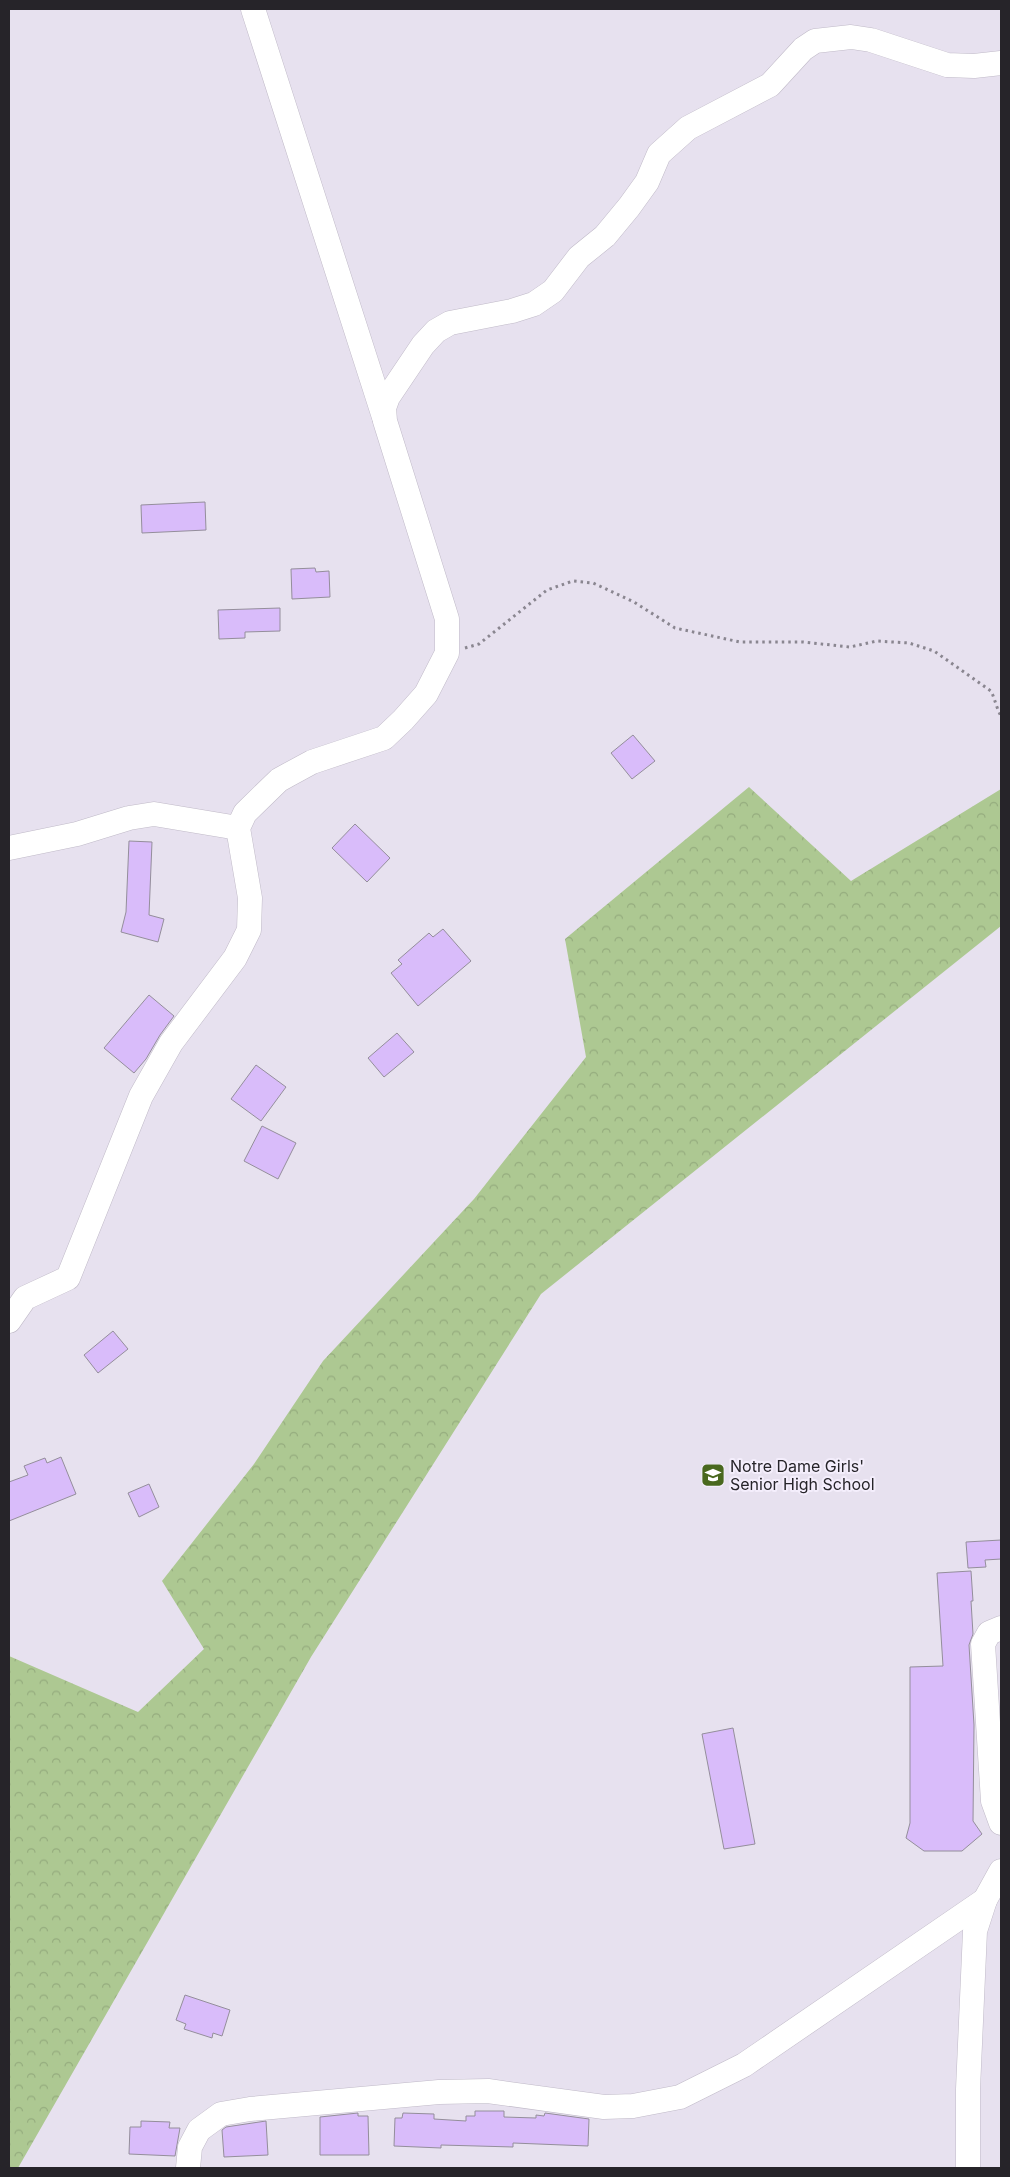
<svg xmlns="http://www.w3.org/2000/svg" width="1010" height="2177" viewBox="0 0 1010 2177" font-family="Inter,sans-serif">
<defs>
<pattern id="forest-crowns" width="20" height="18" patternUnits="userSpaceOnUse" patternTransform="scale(1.25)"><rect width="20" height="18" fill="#adc892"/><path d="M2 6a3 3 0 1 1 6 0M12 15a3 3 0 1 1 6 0" fill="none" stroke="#95ac7e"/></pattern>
</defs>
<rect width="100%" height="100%" fill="#e7e1ef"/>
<polygon fill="url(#forest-crowns)" points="749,787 851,881 1001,789 1001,926 541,1294 311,1657 18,2168 9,2168 9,1656 138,1712 204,1649 162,1581 254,1464 323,1361 474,1199 586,1057 565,939"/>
<g fill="#d9bcfa" stroke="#948e9b">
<polygon points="205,502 206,530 142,533 141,505"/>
<polygon points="315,568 316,572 329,571 330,597 292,599 291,569"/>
<polygon points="280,608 280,631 245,632 245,638 219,639 218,610"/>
<polygon points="633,735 655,761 632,779 611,753"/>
<polygon points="355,824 390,858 367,882 332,848"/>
<polygon points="129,841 152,842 149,915 164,919 158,942 121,932 126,912"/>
<polygon points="443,929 471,961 418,1006 391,973 402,964 398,960 429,933 433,937"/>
<polygon points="149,995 174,1016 160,1035 146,1059 134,1073 104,1048"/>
<polygon points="397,1033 414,1052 384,1077 368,1058"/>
<polygon points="256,1065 286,1087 261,1121 231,1099"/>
<polygon points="262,1126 296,1143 278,1179 244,1161"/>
<polygon points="113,1331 128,1349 98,1373 84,1355"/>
<polygon points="61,1457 76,1494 9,1521 9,1482 28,1475 24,1466 45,1458 47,1463"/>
<polygon points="149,1484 159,1507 139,1517 128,1493"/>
<polygon points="1001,1540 1001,1559 985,1560 986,1567 968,1568 966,1542"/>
<polygon points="971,1571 973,1601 971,1601 973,1634 969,1645 974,1725 973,1821 982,1834 962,1851 924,1851 906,1838 910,1823 910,1667 943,1666 937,1573"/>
<polygon points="733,1728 755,1844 724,1849 702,1734"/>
<polygon points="185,1995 230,2010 222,2036 213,2033 212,2038 184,2029 186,2024 176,2020"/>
<polygon points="475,2111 504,2111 504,2117 536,2118 536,2115 544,2116 545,2113 589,2119 588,2146 513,2143 513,2147 441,2145 441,2148 394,2146 395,2118 402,2118 403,2113 434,2114 434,2119 466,2121 466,2116 475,2116"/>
<polygon points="358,2113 358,2116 368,2116 369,2155 320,2155 320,2117"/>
<polygon points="141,2121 170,2122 169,2128 180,2128 175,2156 129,2154 130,2127 141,2127"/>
<polygon points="266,2121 268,2155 224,2157 222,2130 226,2127"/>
</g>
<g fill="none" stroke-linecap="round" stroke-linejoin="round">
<g stroke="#c0bac8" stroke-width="25">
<g id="minor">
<polyline points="253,9 384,417"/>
<polyline points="9,848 77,834 129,818 154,814 238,828"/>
<polyline points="9,1321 25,1298 68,1278 141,1096 171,1043 235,958 249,930 250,898 238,828 245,813 279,780 288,775 312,762 384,738 403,720 426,694 447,653 447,619 385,421 384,408 388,397 423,345 436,331 450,323 512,311 534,304 553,291 579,257 605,236 629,207 647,182 659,154 688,128 770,85 803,49 815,41 851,37 871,40 947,65 974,66 1001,63"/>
<polyline points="1001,1628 989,1633 983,1644 993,1801 1001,1823"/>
<polyline points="188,2168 190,2147 199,2130 221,2114 250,2109 439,2092 488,2091 604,2107 633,2106 680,2097 744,2065 985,1900"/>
<polyline points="968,2168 968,2089 975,1931 985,1900 1001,1871"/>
</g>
</g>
<path stroke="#8a8690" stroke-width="3" stroke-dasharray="2.5 4" stroke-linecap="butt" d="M465 648 479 644 547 590 573 581 593 583 634 602 675 628 740 642H803L850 647 877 641 909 643 934 651 991 691C995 699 996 707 1001 716"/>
<use href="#minor" stroke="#fff" stroke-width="24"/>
</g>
<defs>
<g id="school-square" transform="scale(1.25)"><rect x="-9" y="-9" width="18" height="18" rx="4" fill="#49681e" stroke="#f4eefc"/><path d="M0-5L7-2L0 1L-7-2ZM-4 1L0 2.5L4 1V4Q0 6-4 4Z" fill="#fff"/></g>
</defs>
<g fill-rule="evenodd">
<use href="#school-square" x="713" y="1475"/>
</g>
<g text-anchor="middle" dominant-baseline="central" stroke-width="4" stroke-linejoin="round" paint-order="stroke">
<g font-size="16" fill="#262429" stroke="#f4eefc" text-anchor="start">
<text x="730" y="1466">Notre Dame Girls'<tspan x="730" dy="18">Senior High School</tspan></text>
</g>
</g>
<rect width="1010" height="2177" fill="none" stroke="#262429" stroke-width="20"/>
</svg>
